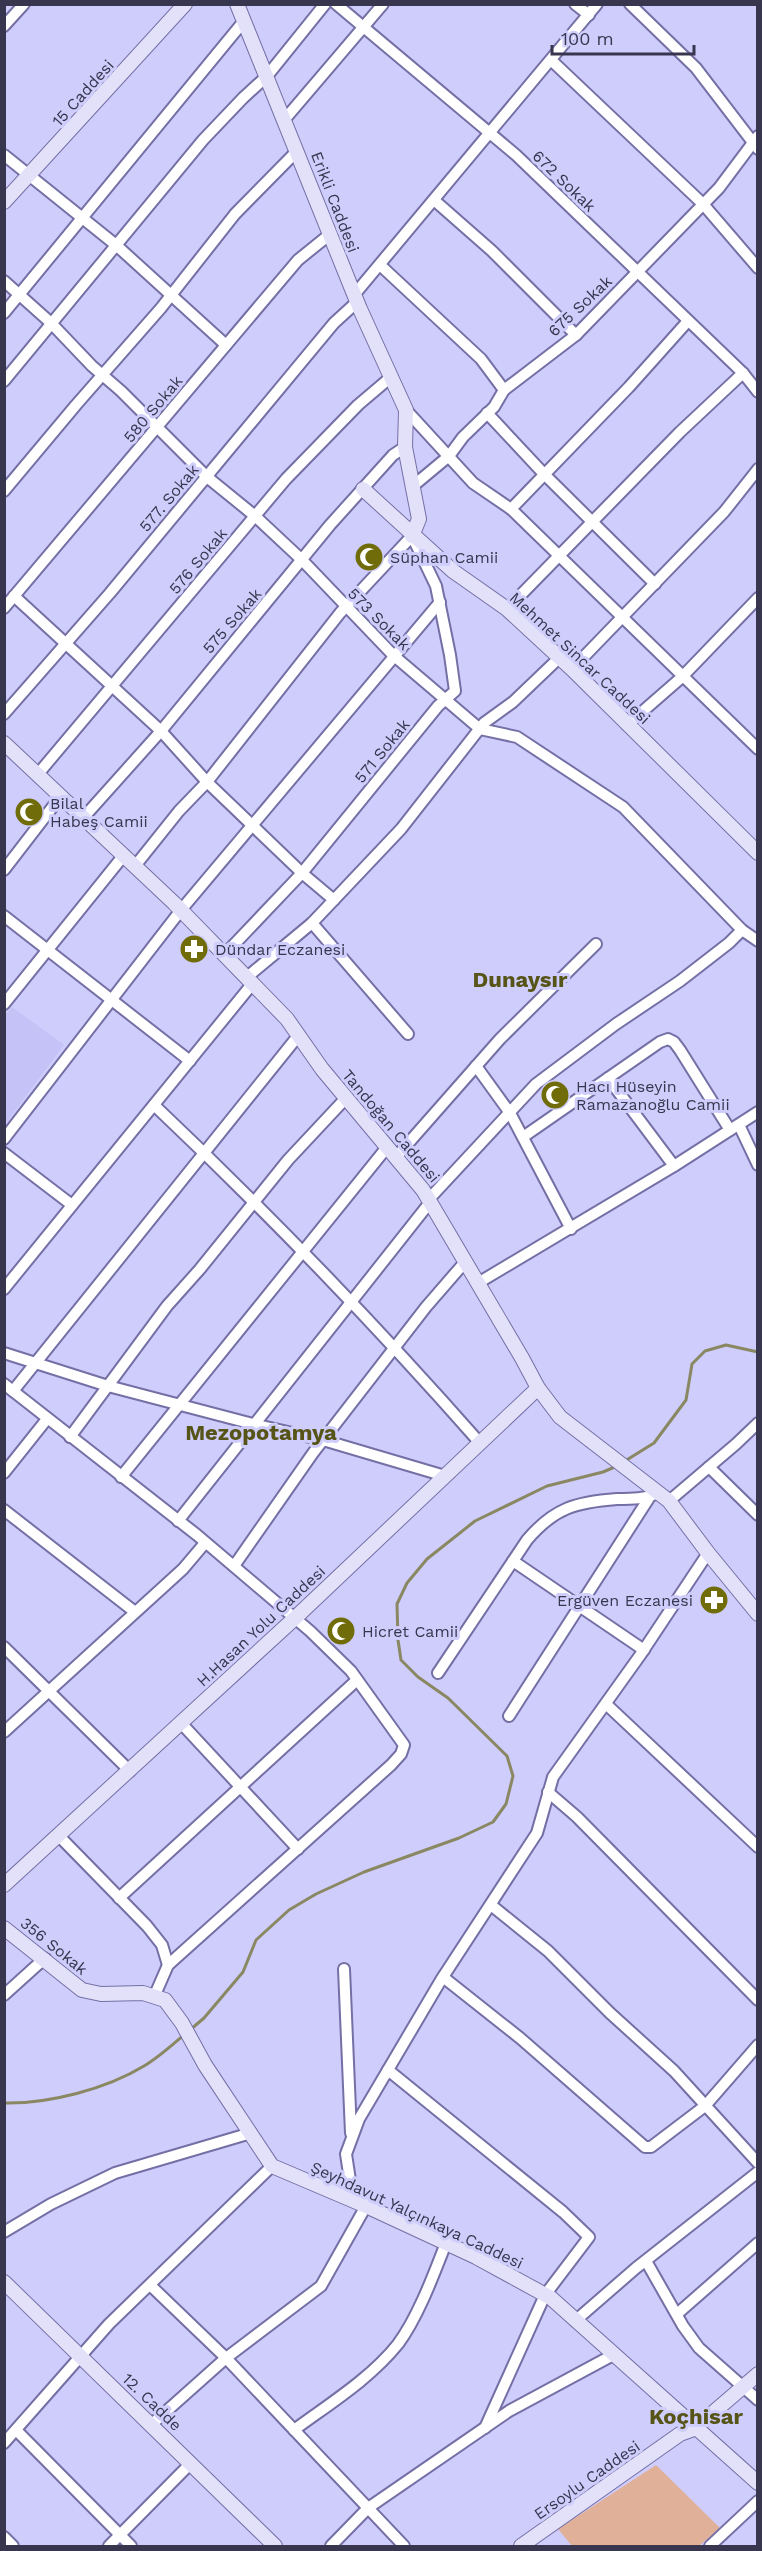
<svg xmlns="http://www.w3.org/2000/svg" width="762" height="2551" viewBox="0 0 762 2551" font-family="'Work Sans',sans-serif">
<rect width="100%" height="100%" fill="#cfcdfc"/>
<polygon fill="#c5c2f7" points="12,1007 64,1045 5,1124 5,1016"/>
<polygon fill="#e1b098" points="656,2465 720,2528 699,2546 572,2546 558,2529"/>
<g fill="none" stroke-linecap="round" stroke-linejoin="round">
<g stroke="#8a8862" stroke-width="3">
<polyline points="625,1461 654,1443 686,1400 692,1364 705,1351 726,1345 758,1352"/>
<polyline points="190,2030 204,2018 243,1972 256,1940 289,1910 316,1894 364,1872 459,1838 493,1822 506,1804 513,1776 507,1756 448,1698 418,1677 401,1660 398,1640 397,1604 407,1583 427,1559 475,1521 547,1486 603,1472 617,1466"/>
<path d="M4 2103C49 2104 106 2089 144 2066 159 2057 172 2045 185 2034"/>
</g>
<g stroke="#746fa5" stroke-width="14">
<g id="street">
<polyline points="336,4 516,155 743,373 758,392"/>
<polyline points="575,4 589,15"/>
<polyline points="630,4 696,68 758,149"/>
<polyline points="4,26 24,4"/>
<polyline points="551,60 703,204 758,268"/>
<polyline points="285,119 383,4"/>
<polyline points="4,155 116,245 226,345"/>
<polyline points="434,200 492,251 576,335"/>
<polyline points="380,265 481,359 504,390"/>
<polyline points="4,281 51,323 92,366 121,391 207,477 255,516 302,560 393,655 480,729 517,737 623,807 742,930 758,941"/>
<polyline points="354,295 597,4"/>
<polyline points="4,313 244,21"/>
<polyline points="4,381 203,140 243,98 267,76 325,4"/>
<polyline points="406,410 473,483 511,509 758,749"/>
<polyline points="487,413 544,474 655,584"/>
<polyline points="413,486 449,456 463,437 494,407 504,390 576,335 719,188 758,136"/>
<polyline points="4,491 76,405 161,308 235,214 297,151"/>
<polyline points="511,509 629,387 688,321"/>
<polyline points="14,596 161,731 207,782 302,873 334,900"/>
<polyline points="4,608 298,260 329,235"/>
<polyline points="507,609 680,432 743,373"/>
<polyline points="572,669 724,512 758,469"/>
<polyline points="4,714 110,593 334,323 357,302"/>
<polyline points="627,725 682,677 758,598"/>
<polyline points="38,774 286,479 358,405 391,377"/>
<polyline points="84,817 161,731 330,525 393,455 405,447"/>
<polyline points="135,866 179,811 207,782 340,613 412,536 436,586 450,655 455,691 438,706 302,873 225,954"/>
<polyline points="4,870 61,796"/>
<polyline points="4,916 190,1061"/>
<polyline points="312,923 408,1034"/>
<polyline points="247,977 312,923 401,829 484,723 513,702 559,658"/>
<polyline points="4,1004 124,855"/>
<polyline points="476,1066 510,1113 571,1229"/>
<polyline points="608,1078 674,1166"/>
<path d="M154 1105C268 1213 377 1326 480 1443"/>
<polyline points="739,1125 758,1165"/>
<polyline points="523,1137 660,1042 668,1039 674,1042 680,1050 730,1130"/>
<polyline points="4,1139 181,910 440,602"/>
<polyline points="4,1153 72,1205"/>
<polyline points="397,1156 500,1039 596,944"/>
<polyline points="429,1199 536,1084 616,1024 680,981 729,943 742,930"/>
<polyline points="478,1283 674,1166 758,1112"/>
<polyline points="4,1289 253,983"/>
<polyline points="4,1353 108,1386 253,1424 323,1440 445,1476"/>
<polyline points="4,1384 197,1535 310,1631 351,1671 404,1745 401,1754 391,1765 168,1965 154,1997"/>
<polyline points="13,1391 298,1036"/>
<polyline points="70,1437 167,1306 200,1269 288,1160 346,1098"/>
<polyline points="709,1467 758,1515"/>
<polyline points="4,1473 47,1419"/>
<polyline points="121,1477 388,1146"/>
<polyline points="669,1501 736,1444 758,1423"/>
<polyline points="4,1510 135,1612"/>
<polyline points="178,1521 431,1201"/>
<polyline points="513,1561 644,1650"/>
<polyline points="234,1566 313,1453 426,1307 465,1262"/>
<polyline points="4,1647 130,1771"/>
<path d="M438 1673 527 1540C554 1508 576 1502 617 1499 632 1499 645 1499 658 1493"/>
<polyline points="606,1704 758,1847"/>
<polyline points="509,1716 649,1498"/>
<polyline points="181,1723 298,1849"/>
<polyline points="4,1732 183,1569 205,1543"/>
<polyline points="548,1792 577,1817 758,2000"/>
<polyline points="59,1836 147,1926 162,1945 168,1965"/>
<polyline points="119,1898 357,1680"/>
<polyline points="491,1905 548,1951 610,2013 674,2071 758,2163"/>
<polyline points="344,1969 351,2133"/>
<polyline points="443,1977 520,2038 645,2147 651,2147 705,2106 758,2045"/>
<polyline points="4,1995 45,1958"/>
<polyline points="388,2070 563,2212 589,2237 545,2295 485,2428"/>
<polyline points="353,2200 346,2154 359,2119 441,1980 537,1833 553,1777 641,1654 708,1553"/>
<polyline points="4,2232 51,2204 115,2173 251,2133"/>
<polyline points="646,2261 683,2326 699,2348 758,2400"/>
<polyline points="150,2285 226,2358 404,2546"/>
<polyline points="677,2314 758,2243"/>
<polyline points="575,2321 636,2268 758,2172"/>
<polyline points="152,2424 226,2358 321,2286 366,2206"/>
<polyline points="16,2430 131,2546"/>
<path d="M294 2430C329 2404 370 2379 398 2344 418 2317 434 2274 446 2243"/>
<polyline points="4,2443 109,2324 272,2166"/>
<polyline points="4,2537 13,2546"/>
<polyline points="109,2546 191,2463"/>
<polyline points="331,2546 368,2508 509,2411 613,2355"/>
<polyline points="710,2546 758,2501"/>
</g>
</g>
<g stroke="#746fa5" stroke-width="16">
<g id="secondary">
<polyline points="237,4 360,309 406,410 405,447 419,519 412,536"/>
<polyline points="4,202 185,4"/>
<polyline points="363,489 453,571 507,609 572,669 758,853"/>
<polyline points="4,743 174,903 287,1019 322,1069 423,1190 522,1358 538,1388 560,1417 669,1501 708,1553 758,1614"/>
<polyline points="4,1885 295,1618 538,1388"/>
<polyline points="4,1928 82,1990 101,1994 143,1993 165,2000 182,2023 205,2065 272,2166 366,2206 476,2257 551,2298 758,2483"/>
<polyline points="4,2282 275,2546"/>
<polyline points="521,2546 680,2434 694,2429 758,2374"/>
</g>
</g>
<use href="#street" stroke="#fff" stroke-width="10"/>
<use href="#secondary" stroke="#e3e1fa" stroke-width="14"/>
</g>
<defs>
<g id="mosque-disc" transform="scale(1.5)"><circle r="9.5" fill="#706c09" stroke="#cfcdfc"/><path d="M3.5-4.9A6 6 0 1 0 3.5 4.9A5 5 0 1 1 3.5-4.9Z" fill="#fff"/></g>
<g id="pharmacy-disc" transform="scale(1.5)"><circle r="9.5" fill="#706c09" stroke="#cfcdfc"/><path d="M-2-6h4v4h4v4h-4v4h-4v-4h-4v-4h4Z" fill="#fff"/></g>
</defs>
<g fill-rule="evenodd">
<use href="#mosque-disc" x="369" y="557"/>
<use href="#mosque-disc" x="29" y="812"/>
<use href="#pharmacy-disc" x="194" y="949"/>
<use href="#mosque-disc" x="555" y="1095"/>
<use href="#pharmacy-disc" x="714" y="1600"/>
<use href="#mosque-disc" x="341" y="1631"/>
</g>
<g text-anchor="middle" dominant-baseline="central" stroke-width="6" stroke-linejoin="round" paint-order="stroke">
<g font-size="16" fill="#38364e" stroke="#cfcdfc">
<text transform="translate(83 93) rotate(-48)">15 Caddesi</text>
<text transform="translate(564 181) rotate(44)">672 Sokak</text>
<text transform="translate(335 202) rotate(69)">Erikli Caddesi</text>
<text transform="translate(580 306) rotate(-43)">675 Sokak</text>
<text transform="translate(153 409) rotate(-50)">580 Sokak</text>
<text transform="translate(169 498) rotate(-50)">577. Sokak</text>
<text transform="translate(198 561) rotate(-50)">576 Sokak</text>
<text transform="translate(379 619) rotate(45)">573 Sokak</text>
<text transform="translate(232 621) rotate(-49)">575 Sokak</text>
<text transform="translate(580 658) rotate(43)">Mehmet Sincar Caddesi</text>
<text transform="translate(382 751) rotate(-51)">571 Sokak</text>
<text transform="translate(391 1126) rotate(50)">Tandoğan Caddesi</text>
<text transform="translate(261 1626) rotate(-43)">H.Hasan Yolu Caddesi</text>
<text transform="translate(54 1946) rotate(39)">356 Sokak</text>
<text transform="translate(417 2215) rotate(25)">Şeyhdavut Yalçınkaya Caddesi</text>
<text transform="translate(152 2402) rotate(44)">12. Cadde</text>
<text transform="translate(587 2480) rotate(-35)">Ersoylu Caddesi</text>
</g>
<g font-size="16" fill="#38364e" stroke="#cfcdfc" text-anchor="start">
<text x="390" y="557">Süphan Camii</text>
<text x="50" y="803">Bilal<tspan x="50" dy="18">Habeş Camii</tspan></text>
<text x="215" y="949">Dündar Eczanesi</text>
<text x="576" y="1086">Hacı Hüseyin<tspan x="576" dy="18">Ramazanoğlu Camii</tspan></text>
<text x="693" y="1600" text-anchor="end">Ergüven Eczanesi</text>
<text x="362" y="1631">Hicret Camii</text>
</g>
<g font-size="22" font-weight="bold" fill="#575418" stroke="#cfcdfc">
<text x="520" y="979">Dunaysır</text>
<text x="261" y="1432">Mezopotamya</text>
<text x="696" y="2416">Koçhisar</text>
</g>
</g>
<rect width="762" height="2551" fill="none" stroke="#38364e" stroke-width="12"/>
<path d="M552 45v9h142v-9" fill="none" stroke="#38364e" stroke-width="3"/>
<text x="561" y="45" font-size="18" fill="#38364e" stroke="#cfcdfc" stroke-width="4.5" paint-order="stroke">100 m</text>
</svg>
